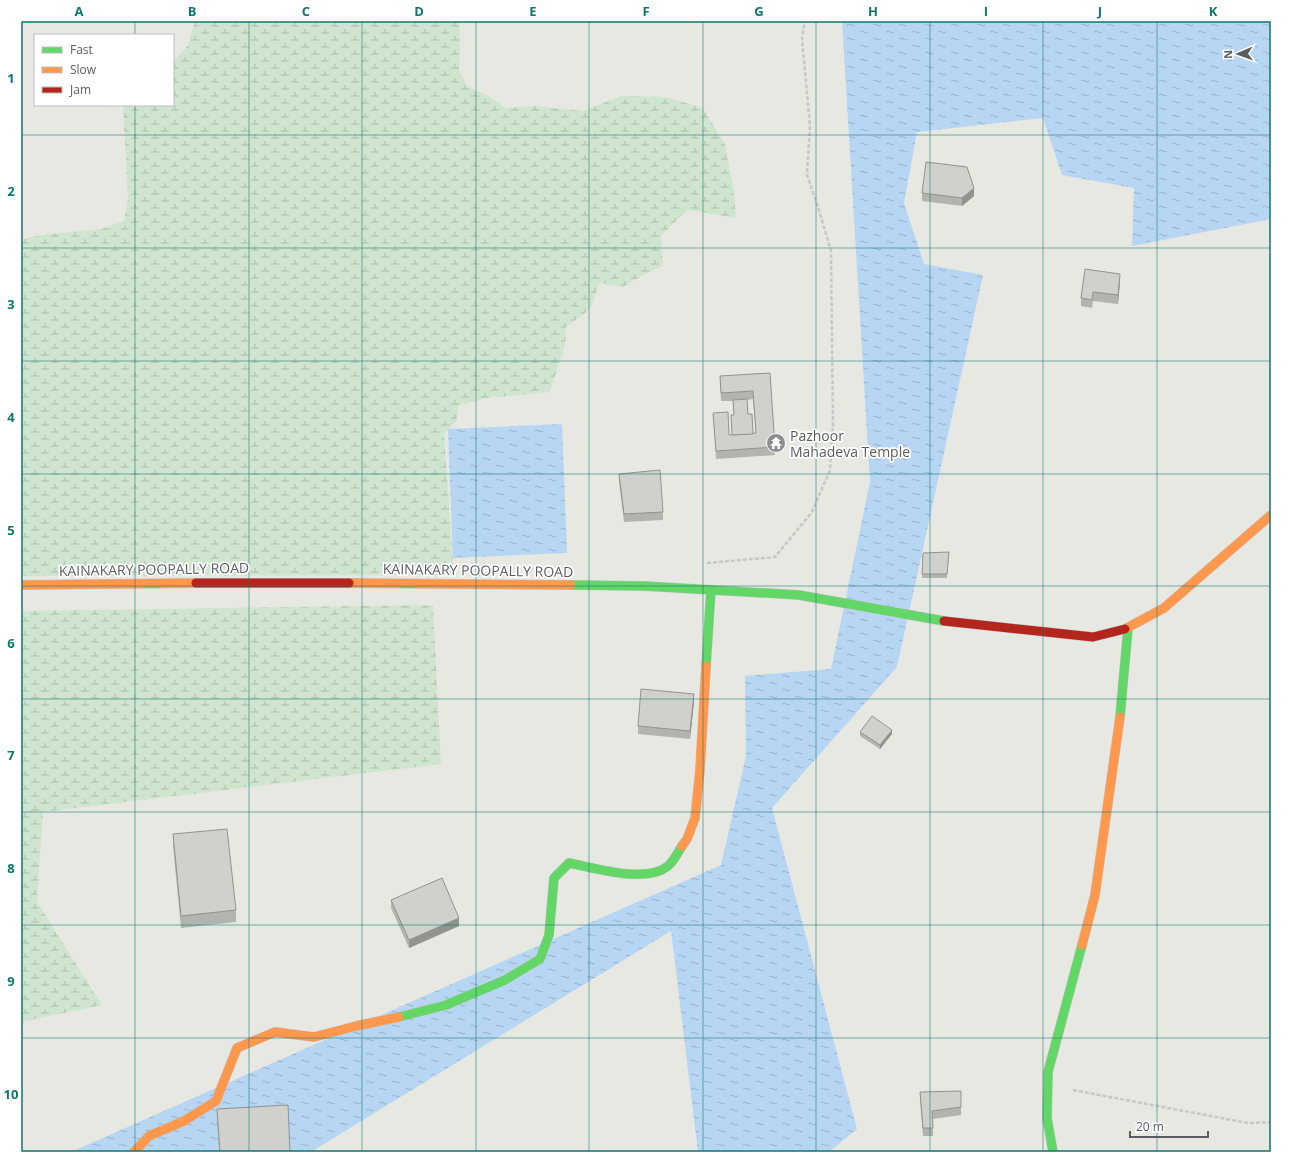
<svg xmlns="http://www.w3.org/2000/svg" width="1292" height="1173" viewBox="0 0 1292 1173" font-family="'Open Sans',sans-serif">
<defs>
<pattern id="wetland-marsh" width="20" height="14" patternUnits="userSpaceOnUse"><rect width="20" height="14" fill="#d0e5cf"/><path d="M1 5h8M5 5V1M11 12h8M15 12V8" fill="none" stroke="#acbdab"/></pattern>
<pattern id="water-ripples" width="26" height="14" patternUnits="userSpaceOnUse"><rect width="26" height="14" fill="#b6d6f4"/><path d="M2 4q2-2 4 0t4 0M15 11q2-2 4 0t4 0" fill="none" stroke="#97b1c9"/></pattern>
</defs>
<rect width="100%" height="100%" fill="#e8e8e3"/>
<g fill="url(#wetland-marsh)">
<polygon points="195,21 459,21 460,39 459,70 468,87 487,95 506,108 536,106 583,111 621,96 666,97 703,108 725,144 734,192 736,218 687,210 661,236 663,266 647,273 623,287 600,283 590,309 566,327 565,346 559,363 550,392 486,398 458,406 457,420 444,434 454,575 21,576 21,239 48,234 101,229 124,221 128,198 123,105 173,105 173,62 188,45"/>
<polygon points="433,605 441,764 43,812 37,902 102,1005 21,1022 21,611"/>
</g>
<g fill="url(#water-ripples)">
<polygon points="842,21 1271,21 1271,219 1132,246 1134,188 1062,175 1043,118 917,132 904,203 924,264 983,275 897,667 772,808 857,1129 829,1152 698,1152 671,931 311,1152 71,1152 721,865 746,756 745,676 831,669 870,482"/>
<polygon points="562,424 567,553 453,558 448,429"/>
</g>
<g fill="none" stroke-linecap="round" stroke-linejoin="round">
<g stroke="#c5c6c5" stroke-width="10">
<g id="fast">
<polyline points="571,585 644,586 799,595 944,621"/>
<polyline points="706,666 711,590"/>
<polyline points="1120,717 1128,628"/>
<path d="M399 1017 446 1005 505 980 540 959 549 935 554 878 569 863C595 868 646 884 668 866 674 861 678 852 682 846"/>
<polyline points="1053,1152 1047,1118 1048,1072 1082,945"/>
</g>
</g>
<g stroke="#c5c6c5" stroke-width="10">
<g id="slow">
<polyline points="349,583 571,585"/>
<polyline points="21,585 196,583"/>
<polyline points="1125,629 1164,608 1271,515"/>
<polyline points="682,846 687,839 695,818 700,770 706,666"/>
<polyline points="1082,945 1095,895 1120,717"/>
<polyline points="134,1152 149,1136 184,1121 216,1101 237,1048 275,1032 314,1037 356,1026 399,1017"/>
</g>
</g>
<g stroke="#c5c6c5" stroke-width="10">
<g id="jam">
<polyline points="196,583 349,583"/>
<polyline points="944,621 1093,637 1125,629"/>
</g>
</g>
<g stroke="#c4c9c7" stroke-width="2.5" stroke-dasharray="4 2" stroke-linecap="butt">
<polyline points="707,563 775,557 812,512 830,470 833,425 831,251 818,207 807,175 810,126 802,38 805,21"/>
<polyline points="1073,1090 1248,1123 1271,1122"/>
</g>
<use href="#fast" stroke="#63d668" stroke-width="9"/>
<use href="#slow" stroke="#ff974d" stroke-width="9"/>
<use href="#jam" stroke="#b3261e" stroke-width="9"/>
</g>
<g fill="#b3b3b0" fill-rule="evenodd">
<polygon points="922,193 974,196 962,206 922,201"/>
<polygon points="1085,269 1120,282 1118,304 1093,301 1092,308 1081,306 1081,298"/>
<path d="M770 373 775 455 716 459 713 413 729 435H732L734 415 733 401H721L720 376ZM753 399 756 434H753L748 414 747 400Z"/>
<polygon points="619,474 663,512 663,520 624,522 619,482"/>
<polygon points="923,553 949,556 947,578 922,578"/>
<polygon points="694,702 690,739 638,734 638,726"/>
<polygon points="860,732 892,734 880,749 860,736"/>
<polygon points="173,834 236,910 236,922 181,928 173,846"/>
<polygon points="391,900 459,926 409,948 391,908"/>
<polygon points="920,1092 961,1099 961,1115 933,1119 933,1136 923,1136 920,1100"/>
<polygon points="217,1109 290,1152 219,1152 217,1121"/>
</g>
<g fill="#929290">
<polygon points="974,188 974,196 962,206 962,198"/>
<polygon points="1120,274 1120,282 1118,304 1118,295"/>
<polygon points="694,694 694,702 690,739 690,731"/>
<polygon points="892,730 892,734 880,749 880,745"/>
<polygon points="459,918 459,926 409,948 409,940"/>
</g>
<g fill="#d0d0cd" stroke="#929290">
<polygon points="926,162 967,167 974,188 962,198 922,193"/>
<polygon points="1085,269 1120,274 1118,295 1093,292 1092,300 1081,298"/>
<polygon points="770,373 775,447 716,451 713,413 728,412 729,435 756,433 753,391 721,393 720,376"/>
<polygon points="747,399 748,414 752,414 753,434 732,435 731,415 734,415 733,400"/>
<polygon points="660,470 663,512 624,514 619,474"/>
<polygon points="949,552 947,574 922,574 923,553"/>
<polygon points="641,689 694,694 690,731 638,726"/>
<polygon points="872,716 892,730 880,745 860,732"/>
<polygon points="227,829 236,910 181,916 173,834"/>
<polygon points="442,878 459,918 409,940 391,900"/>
<polygon points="961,1091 961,1107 932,1111 933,1128 923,1128 920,1092"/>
<polygon points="288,1105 290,1152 220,1152 217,1109"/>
</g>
<path fill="none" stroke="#0f766e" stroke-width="1" stroke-opacity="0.55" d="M135 21V35M249 21V1152M362 21V1152M476 21V1152M589 21V1152M703 21V1152M816 21V1152M930 21V1152M1043 21V1152M1157 21V1152M135 105V1152M21 135H1271M21 248H1271M21 361H1271M21 474H1271M21 586H1271M21 699H1271M21 812H1271M21 925H1271M21 1038H1271"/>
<defs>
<g id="temple-disc" transform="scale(1)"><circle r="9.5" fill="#8b8d8e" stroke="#fff"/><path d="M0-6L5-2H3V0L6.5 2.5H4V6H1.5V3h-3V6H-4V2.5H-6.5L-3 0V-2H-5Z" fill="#fff"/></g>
</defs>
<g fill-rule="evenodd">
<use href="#temple-disc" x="776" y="443"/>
</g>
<g text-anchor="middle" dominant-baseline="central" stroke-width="3.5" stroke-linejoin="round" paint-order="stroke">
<g font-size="14" fill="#595c61" stroke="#fff" text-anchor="start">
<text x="790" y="435">Pazhoor<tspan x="790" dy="16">Mahadeva Temple</tspan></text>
</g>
<g font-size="14" fill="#595c61" stroke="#fff">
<text transform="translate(154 569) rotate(-1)">KAINAKARY POOPALLY ROAD</text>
<text transform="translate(478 570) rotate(1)">KAINAKARY POOPALLY ROAD</text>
</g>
</g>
<rect width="1292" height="1173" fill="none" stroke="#ffffff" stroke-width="44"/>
<rect x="34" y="34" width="140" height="72" fill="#ffffff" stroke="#bdbec0"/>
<rect x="42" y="47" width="20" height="6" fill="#63d668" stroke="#bdbec0"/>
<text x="70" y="54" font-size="12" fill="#595c61">Fast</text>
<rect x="42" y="67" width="20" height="6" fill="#ff974d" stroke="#bdbec0"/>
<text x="70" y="74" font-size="12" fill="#595c61">Slow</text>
<rect x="42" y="87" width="20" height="6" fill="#b3261e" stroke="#bdbec0"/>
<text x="70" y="94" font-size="12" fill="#595c61">Jam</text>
<g transform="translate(1238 54) rotate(268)" stroke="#ffffff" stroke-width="3" paint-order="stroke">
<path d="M0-3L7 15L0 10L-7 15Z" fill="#595c61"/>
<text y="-6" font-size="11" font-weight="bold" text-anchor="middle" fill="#595c61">N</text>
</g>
<path d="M1130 1131v6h78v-6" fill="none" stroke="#595c61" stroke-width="2"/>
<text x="1136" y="1131" font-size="12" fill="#595c61" stroke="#ffffff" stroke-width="3" paint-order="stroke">20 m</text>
<rect x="22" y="22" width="1248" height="1129" fill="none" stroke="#0f766e" stroke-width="1.5"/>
<g font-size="13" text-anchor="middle" font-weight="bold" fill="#0f766e">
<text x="79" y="16">A</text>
<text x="192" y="16">B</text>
<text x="306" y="16">C</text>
<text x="419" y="16">D</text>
<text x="533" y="16">E</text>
<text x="646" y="16">F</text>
<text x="759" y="16">G</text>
<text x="873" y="16">H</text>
<text x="986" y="16">I</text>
<text x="1100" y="16">J</text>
<text x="1213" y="16">K</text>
<text x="11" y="83">1</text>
<text x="11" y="196">2</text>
<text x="11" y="309">3</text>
<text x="11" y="422">4</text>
<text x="11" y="535">5</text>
<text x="11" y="648">6</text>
<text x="11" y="760">7</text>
<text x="11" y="873">8</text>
<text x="11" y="986">9</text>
<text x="11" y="1099">10</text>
</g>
</svg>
